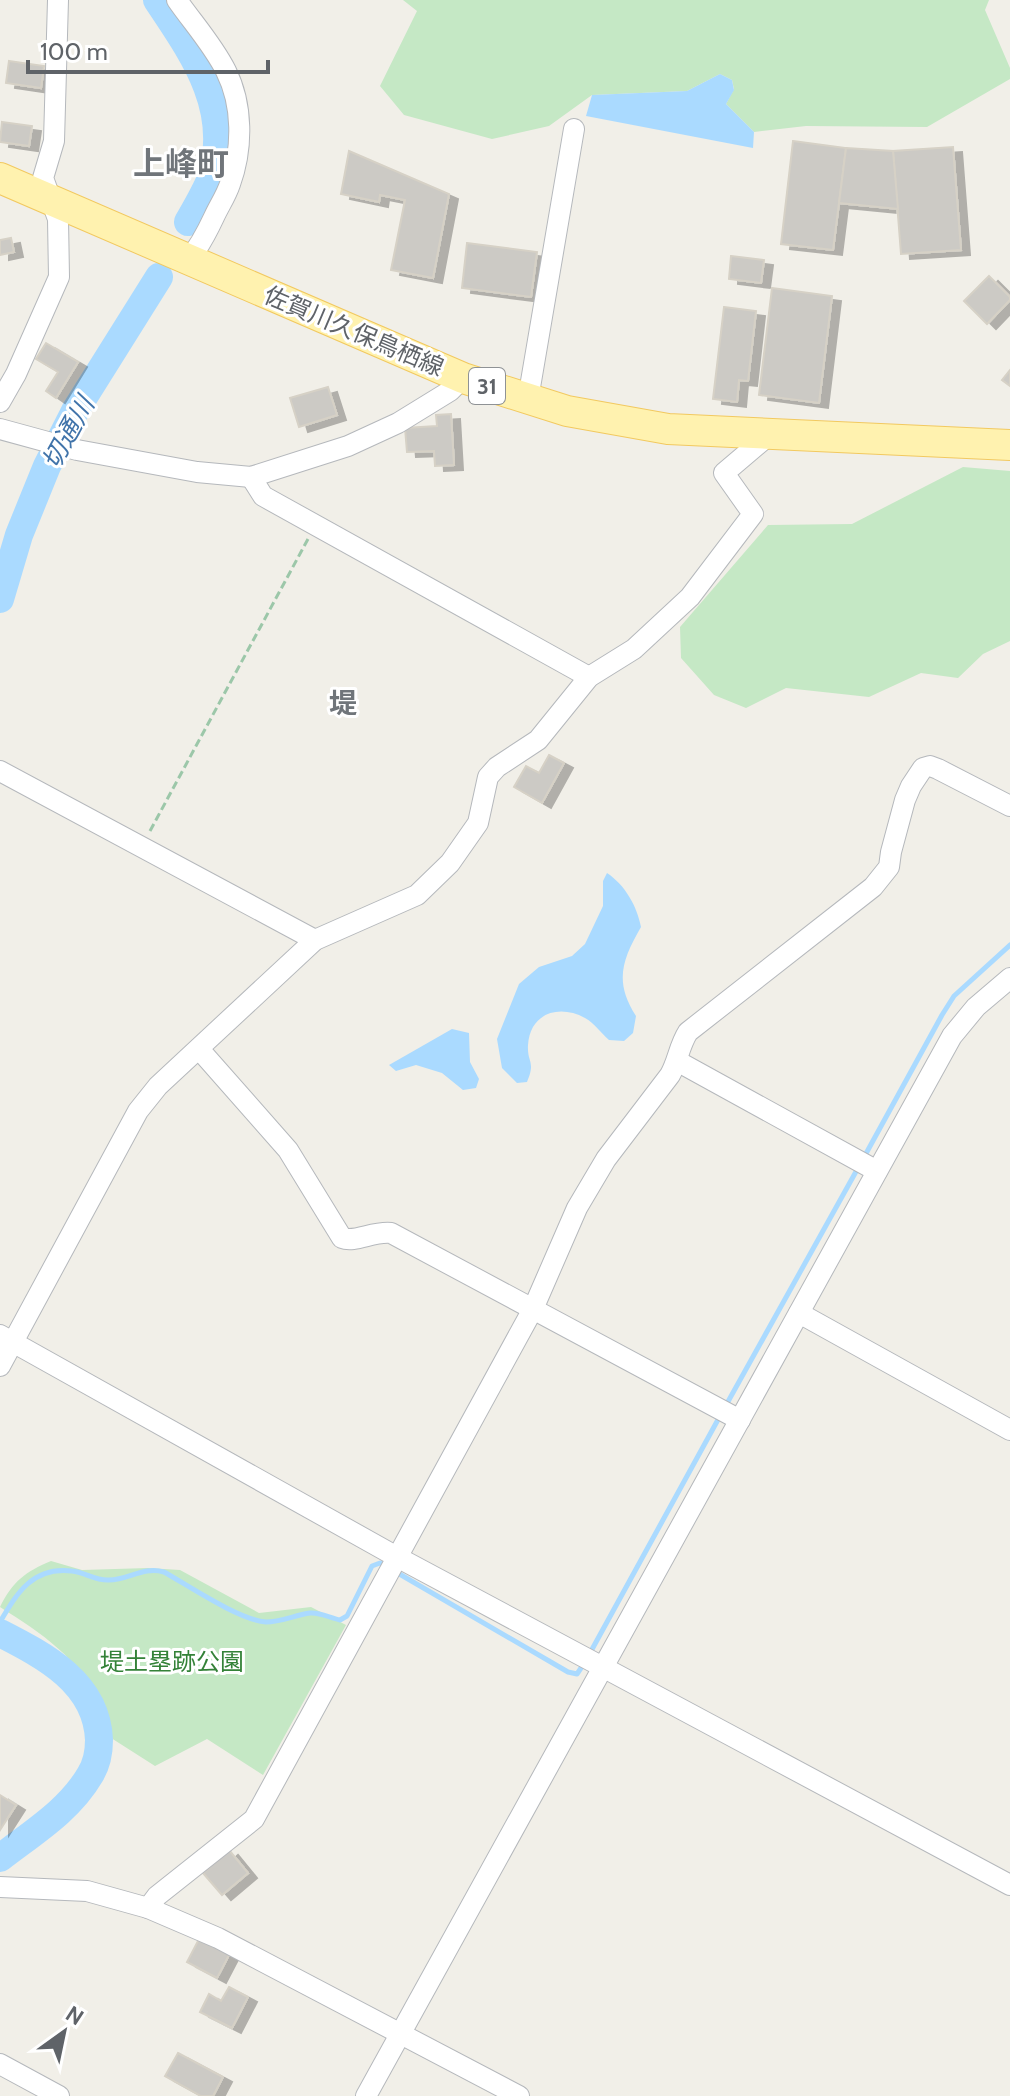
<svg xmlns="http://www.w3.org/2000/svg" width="1010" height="2096" viewBox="0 0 1010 2096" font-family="Cabin,'Noto Sans JP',sans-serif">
<defs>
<filter id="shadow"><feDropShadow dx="9" dy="5" stdDeviation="0" flood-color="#0004"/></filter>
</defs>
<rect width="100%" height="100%" fill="#f1efe8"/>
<g fill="#c5e8c5">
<polygon points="403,0 989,0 985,10 1010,68 1010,79 927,127 806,126 754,132 726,104 734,89 732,80 720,74 687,91 592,95 549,126 492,139 404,115 380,86 417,11"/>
<polygon points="963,467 1010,471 1010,641 983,654 958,678 921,673 869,697 786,688 746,708 714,695 681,658 680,627 768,525 852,524"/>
<path d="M51 1561 82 1570 148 1568 180 1570 259 1613 311 1607 346 1625 263 1775 207 1739 155 1766 108 1736C106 1726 105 1715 101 1706 81 1659 41 1633 0 1607 13 1581 25 1572 51 1561Z"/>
</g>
<g fill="#aadaff">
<polygon points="720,74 732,80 734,90 726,104 754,132 753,148 586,116 592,95 687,91"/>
<path d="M607 873C625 885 637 906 641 927 622 960 614 982 636 1016L633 1033 624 1041 609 1040C601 1033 594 1023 585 1018 559 1004 530 1013 528 1045 527 1063 536 1061 527 1082L517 1083 502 1068 497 1039 519 984 539 967 572 956 585 944 603 906V881Z"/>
<polygon points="452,1029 469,1033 470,1062 479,1079 476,1088 463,1090 442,1073 416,1065 396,1071 389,1065"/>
</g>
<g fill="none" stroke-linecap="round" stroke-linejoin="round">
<g stroke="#aadaff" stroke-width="5">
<polyline points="863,1159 942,1015 954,996 1010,945"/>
<polyline points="725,1407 858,1168"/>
<polyline points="396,1572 568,1672 577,1674 585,1662"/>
<path d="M0 1622C17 1593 33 1566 72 1571 84 1572 96 1581 109 1580 129 1580 143 1566 164 1572 189 1586 239 1620 266 1622 281 1622 295 1615 310 1613 320 1612 330 1618 340 1620L347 1616 372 1566 380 1563 388 1567"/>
<polyline points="590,1653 720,1416"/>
</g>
<g stroke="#aadaff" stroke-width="28">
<path d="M157 0C193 54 233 109 211 178 205 193 196 208 188 222"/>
<polyline points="0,599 19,535 47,466 75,411 159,277"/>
<path d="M0 1633C45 1656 97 1683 99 1740 99 1753 97 1764 90 1775 69 1811 32 1833 0 1858"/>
</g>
</g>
<g fill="#cccac5" stroke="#d6d1c6" stroke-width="2" filter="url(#shadow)">
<polygon points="9,61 44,66 41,88 6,83"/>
<polygon points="2,122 32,126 29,146 0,142"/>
<polygon points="793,141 846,148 833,250 781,244"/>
<polygon points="953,147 961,250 901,254 893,151"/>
<polygon points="846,148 893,151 898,209 839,203"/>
<polygon points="349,151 449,194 433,278 391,270 405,200 380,195 379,202 341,194"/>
<polygon points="11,238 14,252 0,255 0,240"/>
<polygon points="467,243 537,252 531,297 462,288"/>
<polygon points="731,256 764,260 761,283 729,279"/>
<polygon points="989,276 1010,297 1010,300 987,324 964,301"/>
<polygon points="772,288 832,296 819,403 759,395"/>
<polygon points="724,307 756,311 748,381 739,380 737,402 713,399"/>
<polygon points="46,343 78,362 56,398 46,391 58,372 36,359"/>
<polygon points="1010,370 1010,386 1002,380"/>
<polygon points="328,387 337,415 299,427 290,398"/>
<polygon points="451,414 454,465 435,466 434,451 407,452 405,428 437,426 436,415"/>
<polygon points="549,755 564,763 542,803 514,787 526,766 539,773"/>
<polygon points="0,1795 16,1805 0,1830"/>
<polygon points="229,1850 248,1873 222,1895 203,1873"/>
<polygon points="199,1939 229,1955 217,1978 187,1962"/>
<polygon points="229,1987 248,1997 232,2028 200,2012 209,1994 221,2001"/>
<polygon points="178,2053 223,2077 213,2096 201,2096 165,2076"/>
</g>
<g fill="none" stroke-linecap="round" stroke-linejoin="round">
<g stroke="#b5b8bc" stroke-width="22">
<g id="minor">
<path d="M177 0C193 23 213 45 226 71 243 105 243 148 230 184 226 196 219 206 214 217 207 232 200 246 189 259"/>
<polyline points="528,399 574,129"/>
<polyline points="0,402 16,374 59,277 58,219 43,178 54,141 58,0"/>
<polyline points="0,429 77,450 197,472 251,477 348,446 398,423 450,391 463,378"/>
<polyline points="251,477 263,496 589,677"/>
<polyline points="0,771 315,940"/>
<path d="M199 1049 288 1150 342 1238C355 1243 373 1231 391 1233L740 1420"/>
<polyline points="677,1061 877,1171"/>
<polyline points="799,1313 1010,1430"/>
<polyline points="0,1335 397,1557 1010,1885"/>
<polyline points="0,1366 138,1111 158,1086 315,940 417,895 450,863 478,823 488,777 497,767 538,740 589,677 634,649 690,597 753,514 724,473 770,434"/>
<polyline points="0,1887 87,1891 148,1908 218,1938 519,2096"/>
<path d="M148 1908 157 1896 254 1819 533 1309 577 1208 606 1159 670 1075C678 1061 679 1046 688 1032L873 887 889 867 891 852 905 800 911 786 923 768 930 766 938 769 1010 806"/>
<polyline points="0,2064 59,2096"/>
<polyline points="366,2096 952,1036 976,1007 1010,978"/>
</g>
</g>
<g stroke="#f2c960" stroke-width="32">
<polyline id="primary" points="0,178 463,378 567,411 668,429 1010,445"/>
</g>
<polyline stroke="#9cc7a9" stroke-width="3" stroke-dasharray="8 4" stroke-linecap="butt" points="150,831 308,539"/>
<use href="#minor" stroke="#fff" stroke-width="20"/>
<use href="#primary" stroke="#fff2af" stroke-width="30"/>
</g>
<g text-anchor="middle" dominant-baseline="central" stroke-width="6" stroke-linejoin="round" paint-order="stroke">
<rect fill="#fff" stroke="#8f9295" stroke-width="2" x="469" y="368" width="36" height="36" rx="6"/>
<g font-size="22" font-weight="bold" fill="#5f6368">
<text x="487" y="386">31</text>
</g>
<g font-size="24" fill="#5f6368" stroke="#fff">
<text transform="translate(354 331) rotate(23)">佐賀川久保鳥栖線</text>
</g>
<g font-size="24" fill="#348238" stroke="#fff">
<text x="172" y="1661">堤土塁跡公園</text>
</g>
<g font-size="26" font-style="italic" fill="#4174aa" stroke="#fff">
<text transform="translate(68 433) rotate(-61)">切通川</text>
</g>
<g font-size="28" font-weight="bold" fill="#70757a" stroke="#fff">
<text x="343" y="703">堤</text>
</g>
<g font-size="32" font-weight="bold" fill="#70757a" stroke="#fff">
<text x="181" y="163">上峰町</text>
</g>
</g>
<g transform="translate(64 2032) rotate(33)" stroke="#ffffff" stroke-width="6" paint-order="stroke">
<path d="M0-6L14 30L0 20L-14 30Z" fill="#5f6368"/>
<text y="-12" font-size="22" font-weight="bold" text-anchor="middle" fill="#5f6368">N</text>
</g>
<path d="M28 60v12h240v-12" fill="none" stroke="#5f6368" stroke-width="4"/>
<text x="40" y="60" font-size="24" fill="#5f6368" stroke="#ffffff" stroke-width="6" paint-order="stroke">100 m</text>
</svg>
